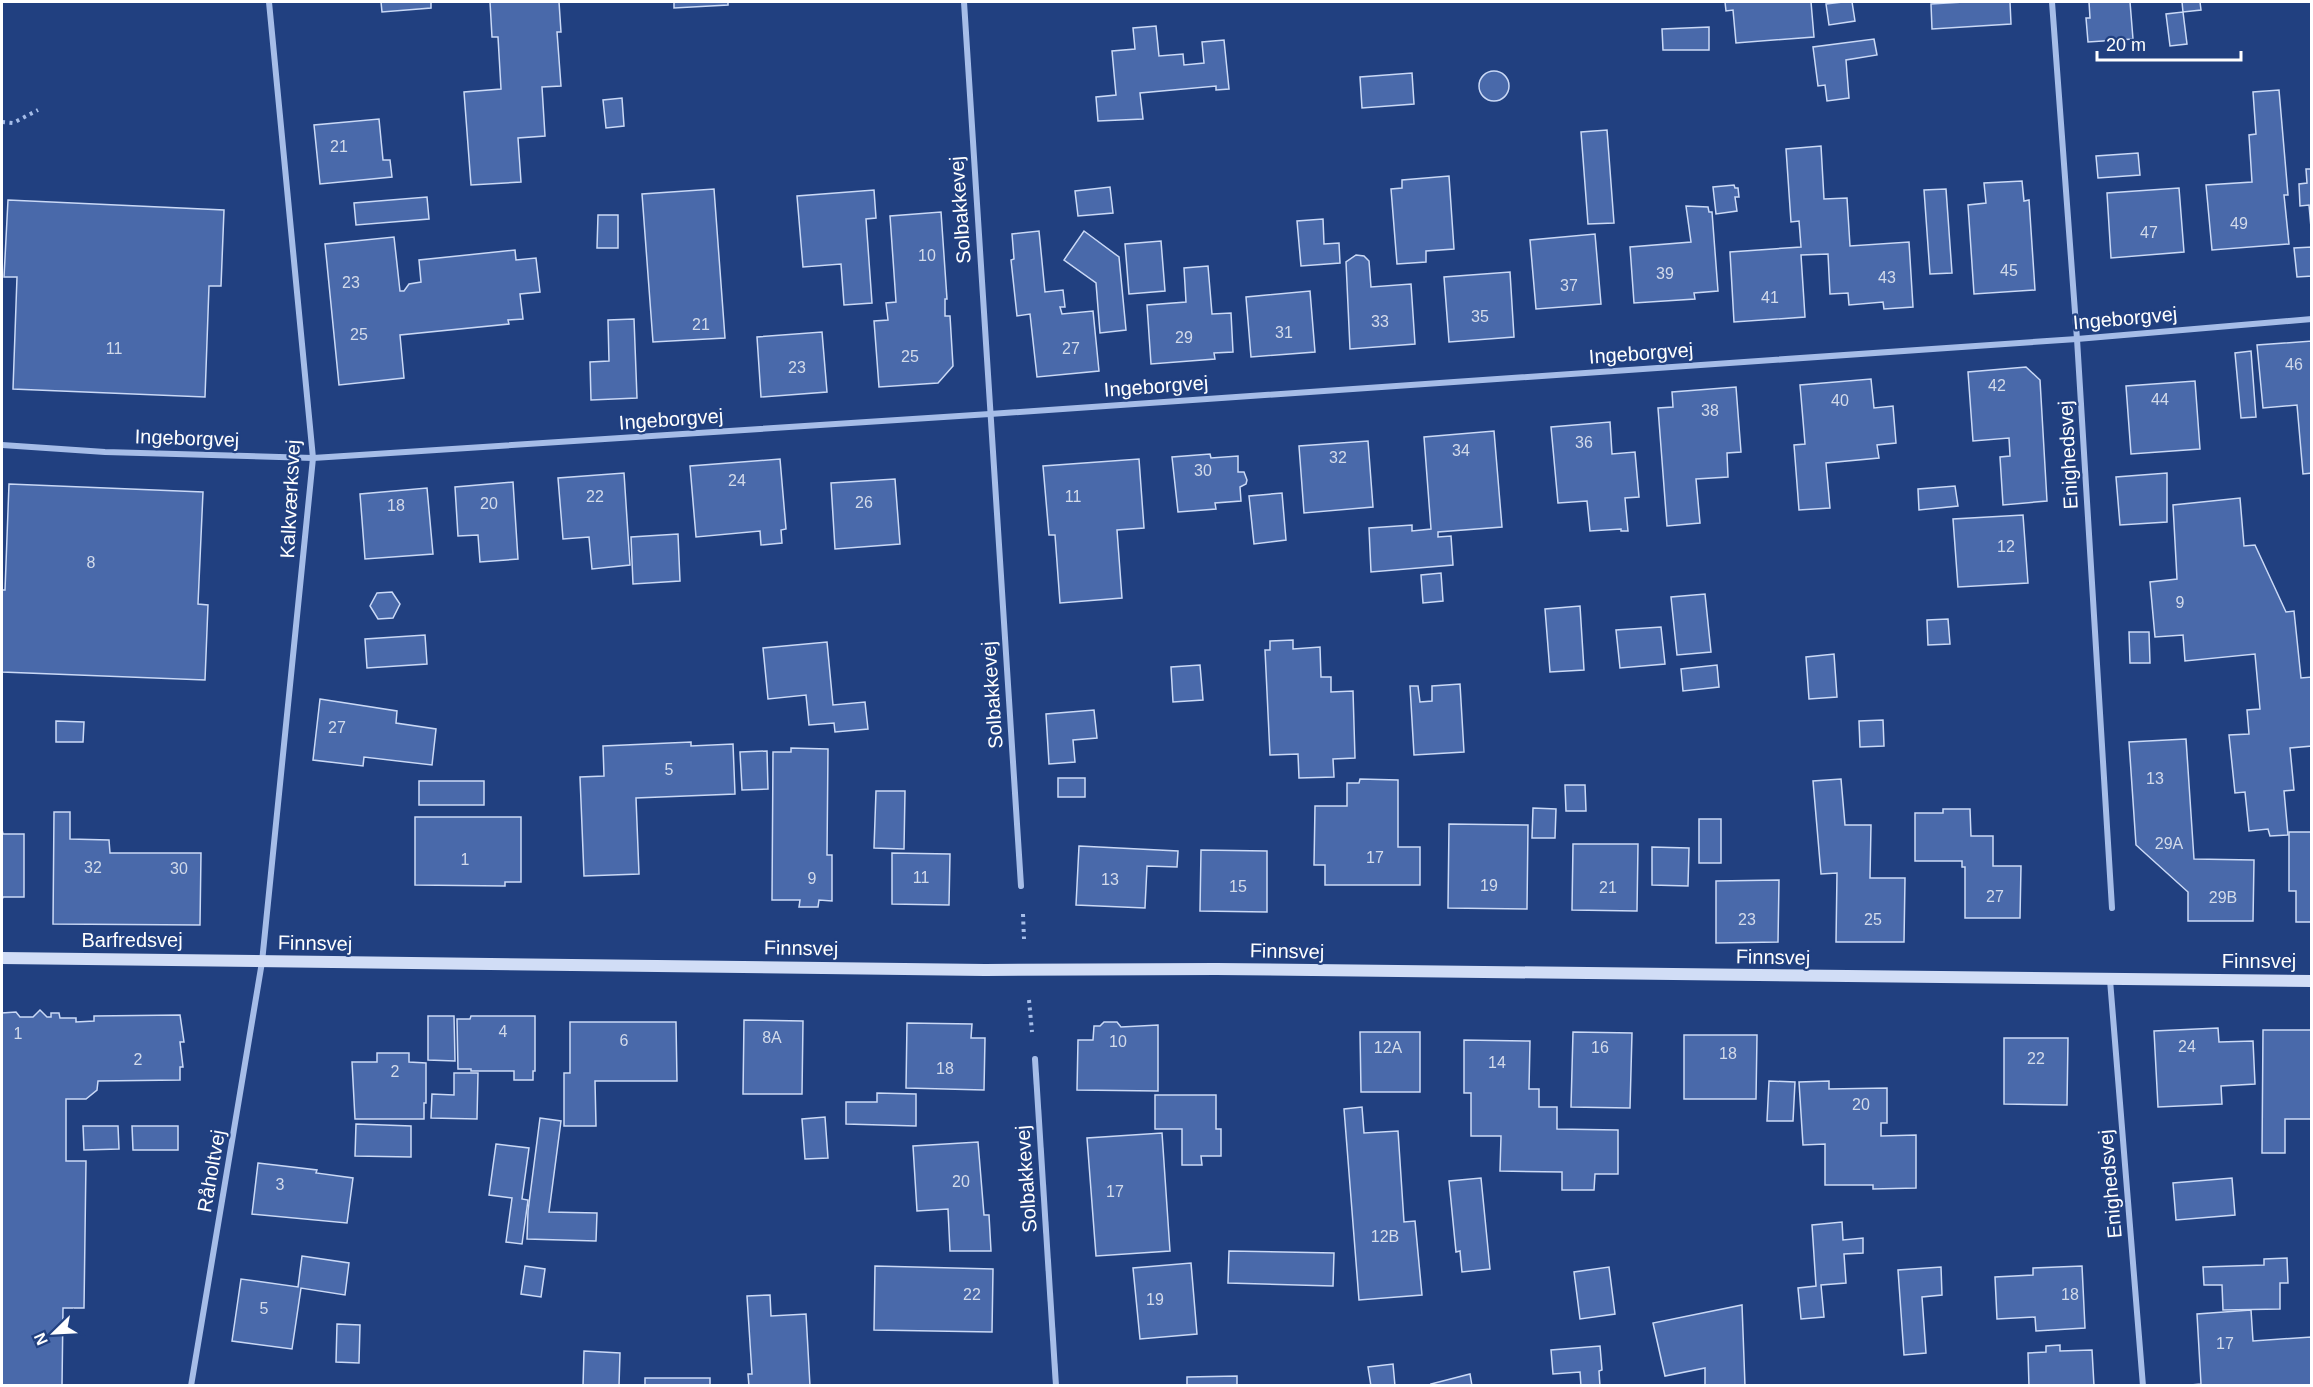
<svg xmlns="http://www.w3.org/2000/svg" width="2313" height="1387" viewBox="0 0 2313 1387" font-family="Arial,sans-serif">
<rect width="100%" height="100%" fill="#214080"/>
<g fill="#4969aa" stroke="#cad9f6" stroke-width="1.5">
<polygon points="381,2 431,2 431,8 382,12"/>
<polygon points="490,2 559,2 561,32 557,32 561,86 542,87 545,136 518,138 521,182 471,185 464,92 501,89 498,37 492,37"/>
<polygon points="674,2 728,2 728,5 674,8"/>
<polygon points="1725,2 1811,2 1814,37 1736,43 1733,10 1726,11"/>
<polygon points="1843,2 1852,2 1855,21 1829,25 1826,4"/>
<polygon points="1964,2 2010,2 2011,24 1932,29 1931,4"/>
<polygon points="2089,2 2130,2 2133,39 2088,42 2086,18 2090,18"/>
<polygon points="2182,2 2200,2 2201,10 2183,12"/>
<polygon points="2183,12 2187,44 2170,46 2166,14"/>
<polygon points="1156,26 1159,56 1183,54 1184,65 1204,63 1202,42 1224,40 1229,89 1216,90 1216,86 1140,93 1143,119 1098,121 1096,97 1116,95 1112,51 1135,49 1133,28"/>
<polygon points="1709,27 1709,50 1663,50 1662,29"/>
<polygon points="1874,39 1877,55 1846,60 1849,98 1827,101 1825,85 1818,86 1813,47"/>
<circle cx="1494" cy="86" r="15"/>
<polygon points="1412,73 1414,104 1362,108 1360,77"/>
<polygon points="2279,90 2288,195 2284,195 2289,244 2212,250 2206,185 2252,182 2249,135 2256,134 2253,92"/>
<polygon points="622,98 624,126 606,128 603,100"/>
<polygon points="379,119 383,160 390,160 392,177 320,184 314,125"/>
<polygon points="1607,130 1614,223 1588,224 1581,132"/>
<polygon points="1821,146 1824,199 1847,198 1850,246 1909,242 1913,307 1884,309 1883,302 1849,305 1848,293 1830,294 1828,254 1801,255 1805,317 1734,322 1730,252 1801,247 1799,221 1791,222 1786,149"/>
<polygon points="2138,153 2140,175 2098,178 2096,156"/>
<polygon points="2306,169 2312,169 2312,239 2309,205 2300,206 2299,184 2307,183"/>
<polygon points="1449,176 1454,249 1426,251 1426,262 1397,264 1391,189 1402,188 1402,180"/>
<polygon points="2022,181 2024,201 2029,200 2035,290 1974,294 1968,205 1986,203 1984,183"/>
<polygon points="1734,185 1735,188 1738,188 1739,197 1735,197 1737,211 1716,214 1713,187"/>
<polygon points="1110,187 1113,213 1078,216 1075,191"/>
<polygon points="2179,188 2184,252 2111,258 2107,193"/>
<polygon points="714,189 725,338 653,342 642,194"/>
<polygon points="1946,189 1952,273 1930,274 1924,190"/>
<polygon points="874,190 876,218 866,219 872,303 844,305 841,264 803,267 797,196"/>
<polygon points="427,197 429,219 356,225 354,203"/>
<polygon points="8,200 224,210 221,286 209,286 205,397 13,389 17,277 4,277"/>
<polygon points="1686,206 1708,207 1709,212 1712,212 1718,291 1694,293 1695,299 1634,303 1630,247 1691,242"/>
<polygon points="941,212 947,299 945,299 945,316 950,316 953,366 938,383 879,387 874,321 888,320 886,303 896,302 890,216"/>
<polygon points="598,215 618,215 618,248 597,248"/>
<polygon points="1323,219 1324,244 1339,243 1340,263 1301,266 1297,221"/>
<polygon points="1039,231 1045,292 1063,290 1065,307 1060,307 1062,314 1093,311 1099,371 1037,377 1030,314 1017,316 1011,260 1014,259 1012,234"/>
<polygon points="1084,231 1119,257 1126,330 1100,333 1096,283 1064,260"/>
<polygon points="1595,234 1601,304 1536,309 1530,240"/>
<polygon points="394,237 400,291 404,291 409,284 421,282 419,260 515,250 516,260 536,258 540,292 520,294 523,319 508,320 509,324 400,335 404,378 339,385 325,244"/>
<polygon points="1161,241 1165,291 1129,294 1125,244"/>
<polygon points="2312,247 2312,276 2297,277 2294,248"/>
<polygon points="1356,255 1364,256 1369,261 1371,287 1411,284 1415,344 1350,349 1346,262"/>
<polygon points="1208,266 1212,314 1231,313 1233,352 1214,353 1215,359 1151,364 1147,305 1186,302 1184,268"/>
<polygon points="1510,272 1514,337 1449,342 1444,277"/>
<polygon points="1310,291 1315,352 1251,357 1246,297"/>
<polygon points="634,319 637,398 591,400 590,362 609,361 608,320"/>
<polygon points="822,332 827,392 761,397 757,337"/>
<polygon points="2312,341 2312,473 2303,474 2297,405 2263,408 2257,345"/>
<polygon points="2251,351 2256,417 2241,418 2235,353"/>
<polygon points="2026,367 2040,380 2047,501 2003,505 2000,457 2010,456 2009,438 1973,441 1968,372"/>
<polygon points="1871,379 1874,408 1893,406 1896,443 1877,445 1879,458 1826,463 1830,508 1799,510 1794,445 1805,444 1800,385"/>
<polygon points="2195,381 2200,449 2131,454 2126,386"/>
<polygon points="1736,387 1741,452 1727,453 1728,477 1696,479 1700,523 1667,526 1658,408 1673,407 1672,392"/>
<polygon points="1610,422 1612,454 1635,452 1639,497 1625,498 1628,531 1621,531 1621,529 1590,531 1587,501 1558,503 1551,427"/>
<polygon points="1494,431 1502,527 1438,532 1438,537 1451,536 1453,565 1371,572 1369,528 1412,525 1412,531 1431,529 1424,437"/>
<polygon points="1368,441 1373,507 1304,513 1299,446"/>
<polygon points="1210,454 1211,458 1238,456 1238,472 1244,472 1247,480 1246,484 1240,487 1241,501 1215,503 1216,509 1178,512 1172,457"/>
<polygon points="780,459 786,529 781,530 782,543 761,545 760,531 696,537 690,466"/>
<polygon points="1139,459 1144,528 1117,530 1122,598 1060,603 1055,535 1049,535 1043,466"/>
<polygon points="624,473 630,565 592,569 589,537 563,539 558,478"/>
<polygon points="2167,473 2167,522 2120,525 2116,477"/>
<polygon points="895,479 900,544 835,549 831,483"/>
<polygon points="513,482 518,559 480,562 478,535 458,536 455,487"/>
<polygon points="9,484 203,492 198,604 208,605 205,680 2,672 2,590 5,590"/>
<polygon points="1955,486 1958,506 1919,510 1918,489"/>
<polygon points="427,488 433,554 365,559 360,494"/>
<polygon points="1282,493 1286,540 1254,544 1249,496"/>
<polygon points="2240,498 2244,546 2255,545 2286,612 2294,611 2301,678 2312,677 2312,746 2290,748 2294,790 2284,791 2288,835 2270,836 2268,829 2249,831 2245,792 2235,793 2229,735 2249,734 2247,710 2260,709 2255,654 2185,661 2183,635 2155,637 2150,582 2177,579 2173,505"/>
<polygon points="2023,515 2028,583 1958,587 1953,519"/>
<polygon points="678,534 680,581 633,584 631,537"/>
<polygon points="1441,573 1443,601 1423,603 1421,575"/>
<polygon points="392,592 400,604 393,618 378,619 370,606 377,593"/>
<polygon points="1705,594 1711,652 1677,655 1671,597"/>
<polygon points="1580,606 1584,670 1550,672 1545,609"/>
<polygon points="1948,619 1950,644 1928,645 1927,620"/>
<polygon points="1661,627 1665,664 1620,668 1616,630"/>
<polygon points="2129,632 2149,632 2150,663 2130,663"/>
<polygon points="425,635 427,664 367,668 365,639"/>
<polygon points="1293,640 1293,649 1320,647 1321,677 1331,677 1331,692 1353,691 1355,758 1333,759 1334,777 1299,778 1298,754 1270,755 1265,650 1270,650 1270,641"/>
<polygon points="827,642 833,705 865,702 868,729 835,732 834,723 809,725 806,695 768,699 763,648"/>
<polygon points="1834,654 1837,697 1809,699 1806,657"/>
<polygon points="1200,665 1203,700 1173,702 1171,667"/>
<polygon points="1717,665 1719,687 1683,691 1681,669"/>
<polygon points="1460,684 1464,752 1414,755 1410,686 1418,686 1420,702 1432,701 1432,686"/>
<polygon points="320,699 397,711 396,723 436,729 432,765 364,757 363,766 313,760"/>
<polygon points="1094,710 1097,738 1073,740 1075,762 1049,764 1046,714"/>
<polygon points="1883,720 1884,746 1860,747 1859,721"/>
<polygon points="56,721 84,722 83,742 56,742"/>
<polygon points="2186,739 2194,859 2254,860 2253,921 2188,921 2188,892 2136,845 2129,742"/>
<polygon points="691,742 691,746 733,744 735,794 636,798 639,874 584,876 580,777 604,776 603,746"/>
<polygon points="791,748 828,749 827,855 832,855 832,901 819,900 818,907 799,907 800,900 772,900 773,752 791,752"/>
<polygon points="767,751 768,789 742,790 740,752"/>
<rect x="1058" y="778" width="27" height="19"/>
<polygon points="1360,779 1398,780 1398,847 1420,847 1420,885 1325,885 1325,865 1314,865 1315,806 1347,806 1347,783 1359,783"/>
<polygon points="1841,779 1845,825 1871,825 1870,878 1905,878 1904,942 1836,942 1837,873 1821,874 1813,781"/>
<rect x="419" y="781" width="65" height="24"/>
<polygon points="1565,785 1585,785 1586,811 1566,811"/>
<polygon points="876,791 905,791 904,849 874,848"/>
<polygon points="1533,808 1556,809 1555,838 1532,838"/>
<polygon points="1943,809 1970,809 1971,836 1993,836 1993,866 2021,866 2020,918 1965,918 1965,867 1962,867 1962,861 1915,861 1915,813 1943,813"/>
<polygon points="54,812 70,812 70,839 109,840 110,853 201,853 200,925 53,924"/>
<polygon points="415,817 521,817 521,882 505,882 505,886 415,885"/>
<rect x="1699" y="819" width="22" height="44"/>
<polygon points="1449,824 1528,825 1527,909 1448,908"/>
<polygon points="2,830 3,834 24,834 24,897 3,897 2,900"/>
<polygon points="2289,832 2312,832 2312,922 2296,922 2296,891 2289,891"/>
<polygon points="1573,844 1638,844 1637,911 1572,910"/>
<polygon points="1079,846 1178,851 1177,867 1147,866 1145,908 1076,905"/>
<polygon points="1652,847 1689,848 1688,886 1652,885"/>
<polygon points="1201,850 1267,851 1267,912 1200,911"/>
<polygon points="892,853 950,854 949,905 892,904"/>
<polygon points="1779,880 1778,942 1716,943 1716,881"/>
<polygon points="40,1010 47,1017 51,1017 51,1013 59,1013 60,1018 76,1018 76,1022 94,1021 94,1016 180,1015 184,1042 180,1042 183,1067 180,1067 180,1080 98,1081 97,1090 86,1099 66,1099 66,1161 86,1161 84,1308 63,1308 62,1386 2,1386 2,1013 16,1012 20,1017 33,1017"/>
<polygon points="428,1016 454,1016 455,1061 428,1060"/>
<polygon points="471,1016 535,1016 535,1071 533,1071 533,1080 514,1080 514,1071 471,1071 471,1069 458,1069 457,1019 470,1019"/>
<polygon points="744,1020 803,1021 802,1094 743,1094"/>
<polygon points="570,1022 676,1022 677,1081 595,1081 596,1126 564,1126 564,1073 570,1073"/>
<polygon points="1104,1022 1117,1022 1121,1027 1158,1025 1158,1091 1077,1090 1078,1040 1093,1040 1094,1026 1100,1026"/>
<polygon points="907,1023 972,1024 971,1038 985,1038 984,1090 906,1088"/>
<polygon points="2218,1028 2219,1042 2253,1041 2255,1084 2221,1086 2222,1104 2158,1107 2154,1031"/>
<polygon points="2263,1030 2312,1030 2312,1119 2285,1119 2285,1153 2262,1153"/>
<polygon points="1360,1032 1420,1032 1420,1092 1361,1092"/>
<polygon points="1573,1032 1632,1033 1630,1108 1571,1107"/>
<polygon points="1684,1035 1757,1035 1756,1099 1684,1099"/>
<polygon points="2004,1038 2068,1038 2067,1105 2004,1104"/>
<polygon points="1464,1040 1530,1041 1529,1089 1539,1089 1539,1107 1557,1107 1557,1129 1618,1130 1618,1174 1595,1174 1594,1190 1562,1190 1562,1172 1500,1171 1501,1136 1471,1136 1471,1093 1464,1093"/>
<polygon points="377,1053 409,1053 409,1062 426,1063 426,1103 424,1103 424,1119 355,1119 352,1062 377,1062"/>
<polygon points="454,1073 478,1073 477,1119 431,1118 432,1094 454,1095"/>
<polygon points="1769,1081 1795,1082 1793,1121 1767,1121"/>
<polygon points="1829,1081 1829,1089 1887,1088 1887,1123 1881,1123 1881,1136 1916,1135 1916,1188 1873,1189 1873,1185 1825,1185 1825,1144 1803,1145 1799,1082"/>
<polygon points="877,1093 916,1094 916,1126 846,1124 846,1102 877,1102"/>
<polygon points="1155,1095 1216,1095 1216,1129 1221,1129 1221,1156 1201,1156 1202,1165 1182,1165 1182,1129 1155,1129"/>
<polygon points="1362,1107 1364,1133 1398,1131 1404,1222 1415,1221 1422,1295 1359,1300 1344,1109"/>
<polygon points="825,1117 828,1158 805,1159 802,1119"/>
<polygon points="540,1118 561,1121 549,1212 597,1213 596,1241 527,1239 528,1211"/>
<polygon points="356,1124 411,1126 411,1157 355,1156"/>
<polygon points="83,1126 118,1126 119,1149 84,1150"/>
<polygon points="132,1126 178,1126 178,1150 133,1150"/>
<polygon points="1162,1133 1170,1251 1096,1256 1087,1138"/>
<polygon points="978,1142 984,1215 989,1215 991,1251 950,1251 948,1209 917,1211 913,1146"/>
<polygon points="496,1144 529,1148 522,1199 528,1200 522,1244 506,1242 512,1198 489,1195"/>
<polygon points="258,1163 317,1170 316,1173 353,1178 347,1223 252,1214"/>
<polygon points="1481,1178 1490,1269 1462,1272 1460,1251 1456,1252 1449,1181"/>
<polygon points="2232,1178 2235,1215 2176,1220 2173,1183"/>
<polygon points="1842,1222 1843,1240 1863,1238 1863,1253 1844,1254 1846,1283 1821,1285 1824,1317 1801,1319 1798,1288 1816,1286 1812,1225"/>
<polygon points="1229,1251 1334,1253 1333,1286 1228,1283"/>
<polygon points="302,1256 349,1263 345,1295 301,1288 292,1349 232,1341 241,1279 298,1287"/>
<polygon points="2287,1258 2288,1283 2280,1283 2280,1309 2223,1310 2222,1285 2204,1285 2203,1267 2264,1265 2264,1259"/>
<polygon points="1191,1263 1197,1334 1140,1339 1133,1268"/>
<polygon points="525,1266 545,1269 541,1297 521,1294"/>
<polygon points="875,1266 993,1269 992,1332 874,1330"/>
<polygon points="2082,1266 2085,1328 2036,1331 2035,1317 1997,1319 1995,1277 2033,1275 2033,1268"/>
<polygon points="1609,1267 1615,1314 1580,1319 1574,1272"/>
<polygon points="1941,1267 1942,1295 1922,1297 1926,1353 1904,1355 1898,1270"/>
<polygon points="770,1295 771,1316 806,1314 810,1386 749,1386 748,1374 752,1374 747,1296"/>
<polygon points="1742,1305 1745,1386 1705,1386 1705,1368 1665,1376 1653,1323"/>
<polygon points="2251,1310 2253,1341 2311,1337 2312,1386 2180,1386 2201,1384 2197,1314"/>
<polygon points="337,1324 360,1325 359,1363 336,1362"/>
<polygon points="2060,1345 2060,1351 2092,1350 2094,1386 2029,1386 2028,1353 2046,1352 2046,1346"/>
<polygon points="1600,1346 1602,1370 1599,1371 1600,1386 1581,1386 1580,1372 1553,1374 1551,1350"/>
<polygon points="584,1351 620,1353 619,1386 583,1386"/>
<polygon points="1393,1364 1395,1386 1371,1386 1368,1367"/>
<polygon points="1470,1374 1472,1386 1432,1386 1431,1384"/>
<polygon points="1237,1376 1237,1386 1187,1386 1187,1377"/>
<rect x="645" y="1378" width="65" height="8"/>
</g>
<g fill="none" stroke-linecap="round" stroke-linejoin="round">
<g stroke="#a6bde8" stroke-width="4" stroke-dasharray="3 4.5" stroke-linecap="butt">
<polyline points="2,122 13,123 38,110"/>
<polyline points="1023,914 1024,939"/>
<polyline points="1029,1000 1032,1032"/>
</g>
<g stroke="#a6bde8" stroke-width="6">
<polyline points="964,2 1021,886"/>
<polyline points="2052,2 2077,339 2112,908"/>
<polyline points="2,445 105,452 313,458 990,414 2077,339 2312,319"/>
<polyline points="2110,980 2143,1386"/>
<polyline points="1035,1059 1056,1386"/>
<polyline points="191,1386 262,962 313,458 269,2"/>
</g>
<polyline stroke="#d1ddf6" stroke-width="12" points="2,958 985,970 1216,969 2312,981"/>
</g>
<g text-anchor="middle" dominant-baseline="central" stroke-width="4.5" stroke-linejoin="round" paint-order="stroke">
<g font-size="16" fill="#d2daea">
<text x="339" y="146">21</text>
<text x="2239" y="223">49</text>
<text x="2149" y="232">47</text>
<text x="927" y="255">10</text>
<text x="2009" y="270">45</text>
<text x="1665" y="273">39</text>
<text x="1887" y="277">43</text>
<text x="351" y="282">23</text>
<text x="1569" y="285">37</text>
<text x="1770" y="297">41</text>
<text x="1480" y="316">35</text>
<text x="1380" y="321">33</text>
<text x="701" y="324">21</text>
<text x="1284" y="332">31</text>
<text x="359" y="334">25</text>
<text x="1184" y="337">29</text>
<text x="114" y="348">11</text>
<text x="1071" y="348">27</text>
<text x="910" y="356">25</text>
<text x="2294" y="364">46</text>
<text x="797" y="367">23</text>
<text x="1997" y="385">42</text>
<text x="2160" y="399">44</text>
<text x="1840" y="400">40</text>
<text x="1710" y="410">38</text>
<text x="1584" y="442">36</text>
<text x="1461" y="450">34</text>
<text x="1338" y="457">32</text>
<text x="1203" y="470">30</text>
<text x="737" y="480">24</text>
<text x="595" y="496">22</text>
<text x="1073" y="496">11</text>
<text x="864" y="502">26</text>
<text x="489" y="503">20</text>
<text x="396" y="505">18</text>
<text x="2006" y="546">12</text>
<text x="91" y="562">8</text>
<text x="2180" y="602">9</text>
<text x="337" y="727">27</text>
<text x="669" y="769">5</text>
<text x="2155" y="778">13</text>
<text x="2169" y="843">29A</text>
<text x="1375" y="857">17</text>
<text x="465" y="859">1</text>
<text x="93" y="867">32</text>
<text x="179" y="868">30</text>
<text x="921" y="877">11</text>
<text x="812" y="878">9</text>
<text x="1110" y="879">13</text>
<text x="1489" y="885">19</text>
<text x="1238" y="886">15</text>
<text x="1608" y="887">21</text>
<text x="1995" y="896">27</text>
<text x="2223" y="897">29B</text>
<text x="1747" y="919">23</text>
<text x="1873" y="919">25</text>
<text x="503" y="1031">4</text>
<text x="18" y="1033">1</text>
<text x="772" y="1037">8A</text>
<text x="624" y="1040">6</text>
<text x="1118" y="1041">10</text>
<text x="2187" y="1046">24</text>
<text x="1388" y="1047">12A</text>
<text x="1600" y="1047">16</text>
<text x="1728" y="1053">18</text>
<text x="2036" y="1058">22</text>
<text x="138" y="1059">2</text>
<text x="1497" y="1062">14</text>
<text x="945" y="1068">18</text>
<text x="395" y="1071">2</text>
<text x="1861" y="1104">20</text>
<text x="961" y="1181">20</text>
<text x="280" y="1184">3</text>
<text x="1115" y="1191">17</text>
<text x="1385" y="1236">12B</text>
<text x="972" y="1294">22</text>
<text x="2070" y="1294">18</text>
<text x="1155" y="1299">19</text>
<text x="264" y="1308">5</text>
<text x="2225" y="1343">17</text>
</g>
<g font-size="20" fill="#fff" stroke="#214080">
<text transform="translate(960 210) rotate(-94)">Solbakkevej</text>
<text transform="translate(2125 318) rotate(-5)">Ingeborgvej</text>
<text transform="translate(1641 353) rotate(-4)">Ingeborgvej</text>
<text transform="translate(1156 386) rotate(-4)">Ingeborgvej</text>
<text transform="translate(671 419) rotate(-4)">Ingeborgvej</text>
<text transform="translate(187 438) rotate(2)">Ingeborgvej</text>
<text transform="translate(2068 455) rotate(-93)">Enighedsvej</text>
<text transform="translate(290 499) rotate(-87)">Kalkværksvej</text>
<text transform="translate(992 695) rotate(-94)">Solbakkevej</text>
<text x="132" y="940">Barfredsvej</text>
<text transform="translate(315 943) rotate(1)">Finnsvej</text>
<text transform="translate(801 948) rotate(1)">Finnsvej</text>
<text transform="translate(1287 951) rotate(1)">Finnsvej</text>
<text transform="translate(1773 957) rotate(1)">Finnsvej</text>
<text x="2259" y="961">Finnsvej</text>
<text transform="translate(211 1171) rotate(-80)">Råholtvej</text>
<text transform="translate(1026 1179) rotate(-94)">Solbakkevej</text>
<text transform="translate(2110 1184) rotate(-95)">Enighedsvej</text>
</g>
</g>
<rect width="2313" height="1387" fill="none" stroke="#ffffff" stroke-width="6"/>
<g transform="translate(54 1333) rotate(246)" stroke="#214080" stroke-width="4.5" paint-order="stroke">
<path d="M0-4.5L10 22L0 15L-10 22Z" fill="#ffffff"/>
<text y="-9" font-size="16" font-weight="bold" text-anchor="middle" fill="#ffffff">N</text>
</g>
<path d="M2097 51v9h144v-9" fill="none" stroke="#ffffff" stroke-width="3"/>
<text x="2106" y="51" font-size="18" fill="#ffffff" stroke="#214080" stroke-width="4.5" paint-order="stroke">20 m</text>
</svg>
